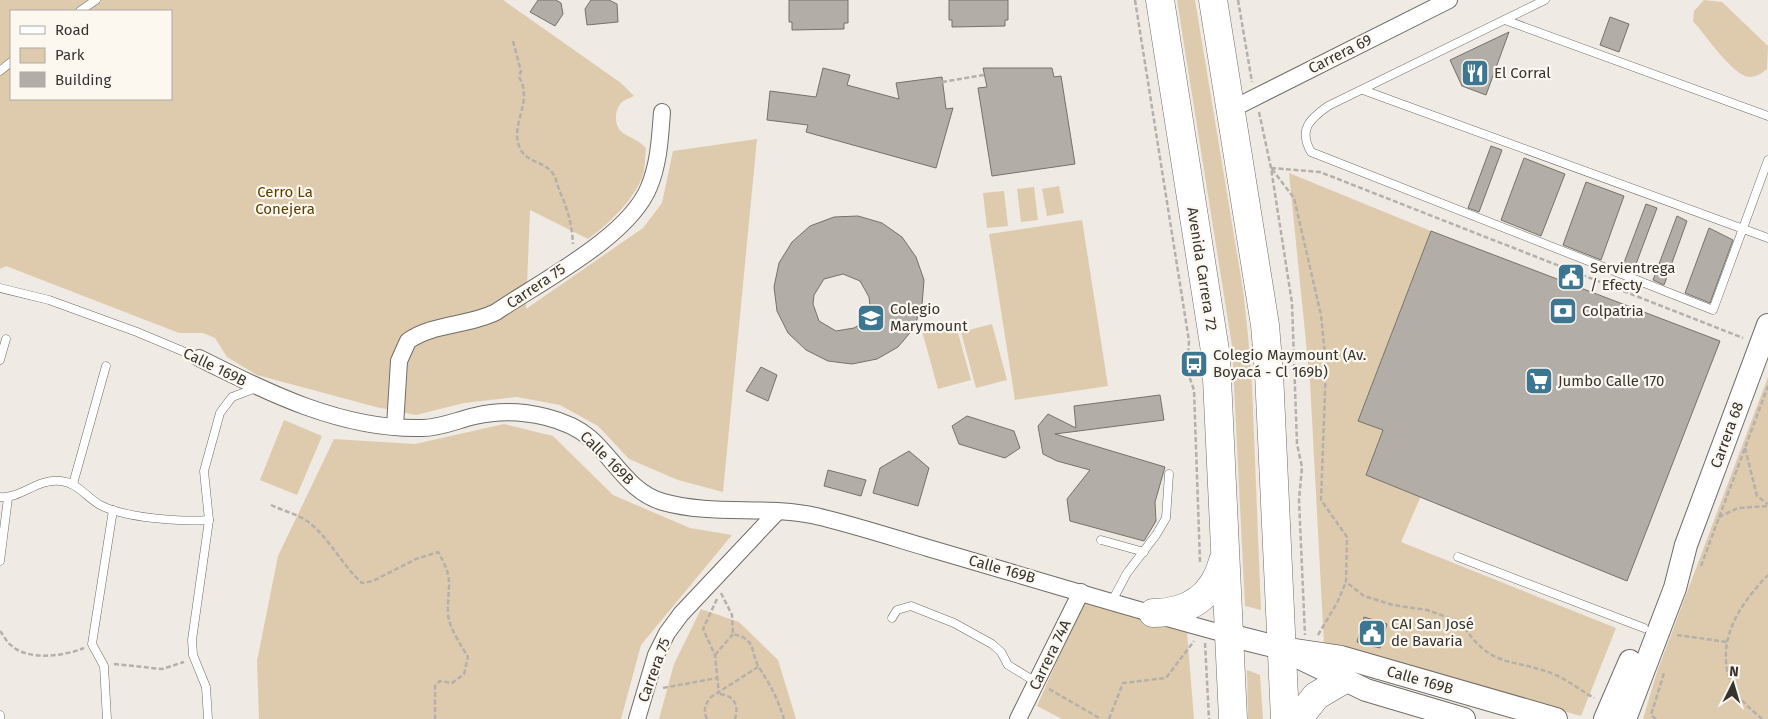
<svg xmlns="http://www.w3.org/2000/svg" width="1768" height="719" viewBox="0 0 1768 719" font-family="'Fira Sans',sans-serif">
<rect width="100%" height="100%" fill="#efeae3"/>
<g fill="#decbae" fill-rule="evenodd">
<path d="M0 0H503L621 83 634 96C631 98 626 99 623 101 614 109 613 126 623 133 632 139 637 139 646 148 645 155 645 164 644 171 639 195 607 226 588 239L530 210 526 309 643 228 662 203 673 151 757 139 723 492 678 480 629 459 598 426 560 405 517 397 464 403 416 415 376 407 257 375 227 357 215 338 203 333H179L6 266 0 269ZM11 11H171V99H11Z"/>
<polygon points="1177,0 1195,0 1243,290 1248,335 1252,385 1261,610 1245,606 1232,346"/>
<path d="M1704 0 1722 2 1768 46 1767 69C1762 73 1757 77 1749 77 1732 75 1705 34 1693 21L1694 11Z"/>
<polygon points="1289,173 1431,231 1358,420 1383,430 1366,475 1421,496 1401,542 1616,628 1581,716 1324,644 1310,382"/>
<polygon points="1059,186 1064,213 1047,216 1042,189"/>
<polygon points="1034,187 1038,220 1021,222 1017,189"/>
<polygon points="1004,191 1008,226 987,228 983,193"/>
<polygon points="1082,220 1108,386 1015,400 989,234"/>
<polygon points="955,322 971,380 938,389 922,331"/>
<polygon points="992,324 1007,380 976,388 961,332"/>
<polygon points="1768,377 1768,719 1643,719 1657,672"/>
<polygon points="284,420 322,436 297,495 260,480"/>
<polygon points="504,424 553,436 613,495 690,528 732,535 641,645 621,719 259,719 257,661 278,556 334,439 415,444"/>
<polygon points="1084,600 1187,632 1194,719 1062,719 1037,706"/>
<polygon points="701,609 739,622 778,660 796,719 659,719 674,664"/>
<polygon points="1247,670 1260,675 1263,719 1248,719"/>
</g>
<g fill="#b2aea7" stroke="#76726b" fill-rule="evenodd">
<polygon points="538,0 556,0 561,3 563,14 555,26 530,12"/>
<polygon points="591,0 609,0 617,4 618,22 587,25 585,9"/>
<polygon points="789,0 848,0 848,23 844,23 844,29 792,30 792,22 789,22"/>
<polygon points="949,0 1008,0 1008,20 1005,20 1005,26 952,27 952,20 949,20"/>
<polygon points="1610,17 1629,24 1619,52 1600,45"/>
<polygon points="1509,32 1486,95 1462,86 1450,60"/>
<polygon points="823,68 850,75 847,85 899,99 896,83 942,77 946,109 953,108 936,168 806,132 808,125 767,120 770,91 816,97"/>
<polygon points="983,68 1052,68 1054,77 1061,76 1075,164 992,176 978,88 987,87"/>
<polygon points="1491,146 1502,150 1479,212 1468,208"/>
<polygon points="1524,158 1565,174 1541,236 1501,220"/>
<polygon points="1586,182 1624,196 1601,260 1563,245"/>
<polygon points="1646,204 1657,208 1633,272 1622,268"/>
<path d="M858 216 882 223 902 237 916 257 924 280 922 305 914 328 898 347 877 359 852 364 828 361 806 350 788 333 777 311 774 287 779 263 792 242 810 226 834 217ZM843 274 860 281 869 297 870 306 862 323 854 328 836 331 819 321 813 304 814 295 824 279Z"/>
<polygon points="1677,216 1687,221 1664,285 1653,280"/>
<polygon points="1709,228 1733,240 1710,303 1685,293"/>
<polygon points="1431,231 1720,341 1627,581 1366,475 1383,430 1358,421"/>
<polygon points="761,367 777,375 768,401 746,391"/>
<polygon points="1160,395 1164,420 1055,434 1165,467 1155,502 1156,521 1144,541 1070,521 1067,499 1090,470 1057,461 1043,454 1038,426 1048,414 1076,428 1074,406"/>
<polygon points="967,416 1014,431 1020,448 1005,458 959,444 952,426"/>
<polygon points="909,451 929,468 918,506 873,493 880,468"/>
<polygon points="828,470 866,480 861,496 824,486"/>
<polygon points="1364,617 1387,624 1380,648 1357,642"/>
</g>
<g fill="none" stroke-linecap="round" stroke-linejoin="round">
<g stroke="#716d66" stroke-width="9">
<g id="lane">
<path d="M1545 0 1328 106C1310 119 1298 129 1311 152L1713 310 1768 160"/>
<polyline points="80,11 96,0"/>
<polyline points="1505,20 1768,116"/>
<polyline points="0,71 11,62"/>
<polyline points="1363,90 1768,238"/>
<polyline points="0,288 49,300 137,332 199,358"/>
<polyline points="0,360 6,339"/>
<polyline points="73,484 106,366"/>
<path d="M0 497C21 499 37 478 61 481 78 483 86 497 100 505 125 518 181 522 209 520"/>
<polyline points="1101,540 1144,552"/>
<polyline points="1458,557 1644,628"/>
<polyline points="0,561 8,498"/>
<polyline points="1112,601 1127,573 1156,535 1166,518 1169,474"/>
<polyline points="892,618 897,610 911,606 954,623 992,644 1001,652 1008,665 1036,682"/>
<polyline points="0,715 0,719"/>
<polyline points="107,719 104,666 92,644 113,510"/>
<polyline points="208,719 206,687 193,655 192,640 209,520 204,471 220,413 232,397 256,388"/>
</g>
</g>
<g stroke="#716d66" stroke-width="18">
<g id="street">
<polyline points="1232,109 1449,0"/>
<path d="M199 358C268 393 343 430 422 428 441 428 457 420 475 416 500 410 522 411 546 417 562 421 577 427 590 438 615 460 629 492 663 502 713 516 767 505 816 516 854 525 891 537 928 548 1028 577 1128 608 1229 635"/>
<path d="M395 426 399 361 408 341C433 323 469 326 496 312 540 282 629 237 649 187 659 163 660 138 662 112"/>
<polyline points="637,719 656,655 667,633 681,614 777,512"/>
<polyline points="1018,719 1081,592"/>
</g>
</g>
<g stroke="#716d66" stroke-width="24">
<g id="secondary">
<polyline points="1229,635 1281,648 1341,657 1556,719"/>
<polyline points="1298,657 1366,690 1464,719"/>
<polyline points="1605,719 1630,661"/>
<polyline points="1625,719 1675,588 1686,545 1768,325"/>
</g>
</g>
<g stroke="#716d66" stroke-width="29">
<g id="highway">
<polyline points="1160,0 1216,357 1233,719"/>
<polyline points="1213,0 1265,325 1269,373 1285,719"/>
<path d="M1153 613C1189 613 1214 596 1223 561"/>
<polyline points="1298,719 1316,696 1343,680"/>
</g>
</g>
<g stroke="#b4b0aa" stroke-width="2.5" stroke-dasharray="5 2.5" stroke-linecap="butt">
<polyline points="1135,0 1189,341 1187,370 1194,390 1200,562"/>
<polyline points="1238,0 1252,82"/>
<path d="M513 41 521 71 519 77C534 102 509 125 520 148 526 162 542 161 551 171 556 176 557 185 560 192 568 210 572 225 573 244"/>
<polyline points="942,82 984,75"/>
<polyline points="1259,112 1271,168 1292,303 1297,444 1302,467 1299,500 1305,635"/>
<polyline points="1271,168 1320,172 1743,338"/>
<path d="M1272 169 1294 198 1321 315 1326 365 1321 500 1347 537 1346 582 1364 596 1393 605 1427 610 1461 622C1492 672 1513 656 1558 676 1570 682 1582 691 1594 698"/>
<polyline points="1745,448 1757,496 1768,504"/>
<path d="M271 505C283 511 301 515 311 524 331 541 342 565 362 583L373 581 416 559 438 552C455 580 447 585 448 614 449 628 461 645 468 657L464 674 452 683 440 681 435 686V719"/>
<polyline points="1719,517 1738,508 1768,506"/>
<polyline points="1701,566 1768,386"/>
<path d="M721 593 732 615 733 634C759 640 749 653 760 669 772 688 777 697 784 719"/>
<polyline points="717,599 703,629 715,655 719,694"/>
<path d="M0 631C4 636 7 643 12 646 29 661 65 656 84 648"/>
<polyline points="1318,635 1337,603 1346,582"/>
<polyline points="1677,635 1727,642"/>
<polyline points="1205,643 1209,719"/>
<polyline points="715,655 733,634"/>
<polyline points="114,664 162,669 184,662"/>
<polyline points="663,688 717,678"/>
<polyline points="1049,689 1101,719"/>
<path d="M720 694C735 696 739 706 735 719"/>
<path d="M707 719C703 710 705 704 711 697L758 667"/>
<polyline points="1109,719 1123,683 1166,678 1194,641"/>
<polyline points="1656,719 1651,715 1664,673"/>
<path d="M1762 719C1753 711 1738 699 1733 688 1713 644 1738 606 1768 575"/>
</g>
<use href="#lane" stroke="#fff" stroke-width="8"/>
<use href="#street" stroke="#fff" stroke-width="16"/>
<use href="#secondary" stroke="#fff" stroke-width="22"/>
<use href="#highway" stroke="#fff" stroke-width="28"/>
</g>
<defs>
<g id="restaurant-square" transform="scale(1.4375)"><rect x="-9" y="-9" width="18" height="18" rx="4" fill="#3d7690" stroke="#fcf8f0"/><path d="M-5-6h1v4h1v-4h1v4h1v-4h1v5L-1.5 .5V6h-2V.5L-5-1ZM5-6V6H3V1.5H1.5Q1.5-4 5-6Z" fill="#fff"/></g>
<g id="civic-square" transform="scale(1.4375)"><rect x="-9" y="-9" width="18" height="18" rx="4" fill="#3d7690" stroke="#fcf8f0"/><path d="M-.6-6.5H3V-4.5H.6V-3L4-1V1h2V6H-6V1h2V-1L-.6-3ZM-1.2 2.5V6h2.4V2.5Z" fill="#fff"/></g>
<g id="bank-square" transform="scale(1.4375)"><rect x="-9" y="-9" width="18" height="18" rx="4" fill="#3d7690" stroke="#fcf8f0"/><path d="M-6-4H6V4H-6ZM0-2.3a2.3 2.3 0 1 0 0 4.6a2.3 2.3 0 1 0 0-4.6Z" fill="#fff"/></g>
<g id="school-square" transform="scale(1.4375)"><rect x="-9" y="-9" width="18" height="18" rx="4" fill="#3d7690" stroke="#fcf8f0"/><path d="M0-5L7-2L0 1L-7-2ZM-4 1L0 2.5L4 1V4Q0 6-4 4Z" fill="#fff"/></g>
<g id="bus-square" transform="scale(1.4375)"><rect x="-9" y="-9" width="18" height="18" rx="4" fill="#3d7690" stroke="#fcf8f0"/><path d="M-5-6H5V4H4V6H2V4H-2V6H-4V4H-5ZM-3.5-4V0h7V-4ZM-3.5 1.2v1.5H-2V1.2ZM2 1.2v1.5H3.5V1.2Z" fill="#fff"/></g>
<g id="supermarket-square" transform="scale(1.4375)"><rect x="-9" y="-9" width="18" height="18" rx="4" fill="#3d7690" stroke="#fcf8f0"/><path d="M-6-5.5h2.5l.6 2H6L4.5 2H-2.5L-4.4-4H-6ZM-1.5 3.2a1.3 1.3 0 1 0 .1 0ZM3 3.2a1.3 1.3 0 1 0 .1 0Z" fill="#fff"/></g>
</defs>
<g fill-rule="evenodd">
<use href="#restaurant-square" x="1475" y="73"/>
<use href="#civic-square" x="1571" y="277"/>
<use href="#bank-square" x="1563" y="311"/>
<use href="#school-square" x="871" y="318"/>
<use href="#bus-square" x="1194" y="364"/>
<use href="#supermarket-square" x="1539" y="381"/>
<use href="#civic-square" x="1372" y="633"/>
</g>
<g text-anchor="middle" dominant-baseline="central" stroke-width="4.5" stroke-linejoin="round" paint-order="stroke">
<g font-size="15" fill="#363431" stroke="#fcf8f0">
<text transform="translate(1340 54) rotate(-27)">Carrera 69</text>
<text transform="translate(1202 269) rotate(81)">Avenida Carrera 72</text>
<text transform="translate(536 286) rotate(-34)">Carrera 75</text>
<text transform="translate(215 367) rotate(26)">Calle 169B</text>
<text transform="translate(1727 435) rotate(-70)">Carrera 68</text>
<text transform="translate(607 458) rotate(45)">Calle 169B</text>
<text transform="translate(1002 569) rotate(16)">Calle 169B</text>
<text transform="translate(1050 655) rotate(-64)">Carrera 74A</text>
<text transform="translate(654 670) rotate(-70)">Carrera 75</text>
<text transform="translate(1420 680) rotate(16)">Calle 169B</text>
</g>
<g font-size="15" fill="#363431" stroke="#fcf8f0" text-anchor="start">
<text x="1494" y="73">El Corral</text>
<text x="1590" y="268">Servientrega<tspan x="1590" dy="17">/ Efecty</tspan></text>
<text x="890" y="309">Colegio<tspan x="890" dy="17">Marymount</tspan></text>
<text x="1582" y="311">Colpatria</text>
<text x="1213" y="355">Colegio Maymount (Av.<tspan x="1213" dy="17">Boyacá - Cl 169b)</tspan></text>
<text x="1558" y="381">Jumbo Calle 170</text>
<text x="1391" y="624">CAI San José<tspan x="1391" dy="17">de Bavaria</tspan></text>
</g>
<g font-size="15" fill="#5c3f00" stroke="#fcf8f0">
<text x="285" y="192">Cerro La<tspan x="285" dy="17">Conejera</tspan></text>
</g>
</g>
<rect x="10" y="10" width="162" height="90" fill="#fcf8f0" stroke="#adaaa4"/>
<rect x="20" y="26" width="25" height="8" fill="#ffffff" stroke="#adaaa4"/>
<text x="55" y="35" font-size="15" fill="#363431">Road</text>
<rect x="20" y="48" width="25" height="15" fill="#decbae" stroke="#adaaa4"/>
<text x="55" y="60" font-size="15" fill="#363431">Park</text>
<rect x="20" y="72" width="25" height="15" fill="#b2aea7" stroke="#adaaa4"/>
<text x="55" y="85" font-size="15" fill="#363431">Building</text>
<g transform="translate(1733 684) rotate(5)" stroke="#fcf8f0" stroke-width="4" paint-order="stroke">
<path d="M0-4L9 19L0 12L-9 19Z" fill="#363431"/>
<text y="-8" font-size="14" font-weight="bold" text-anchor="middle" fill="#363431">N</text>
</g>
</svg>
